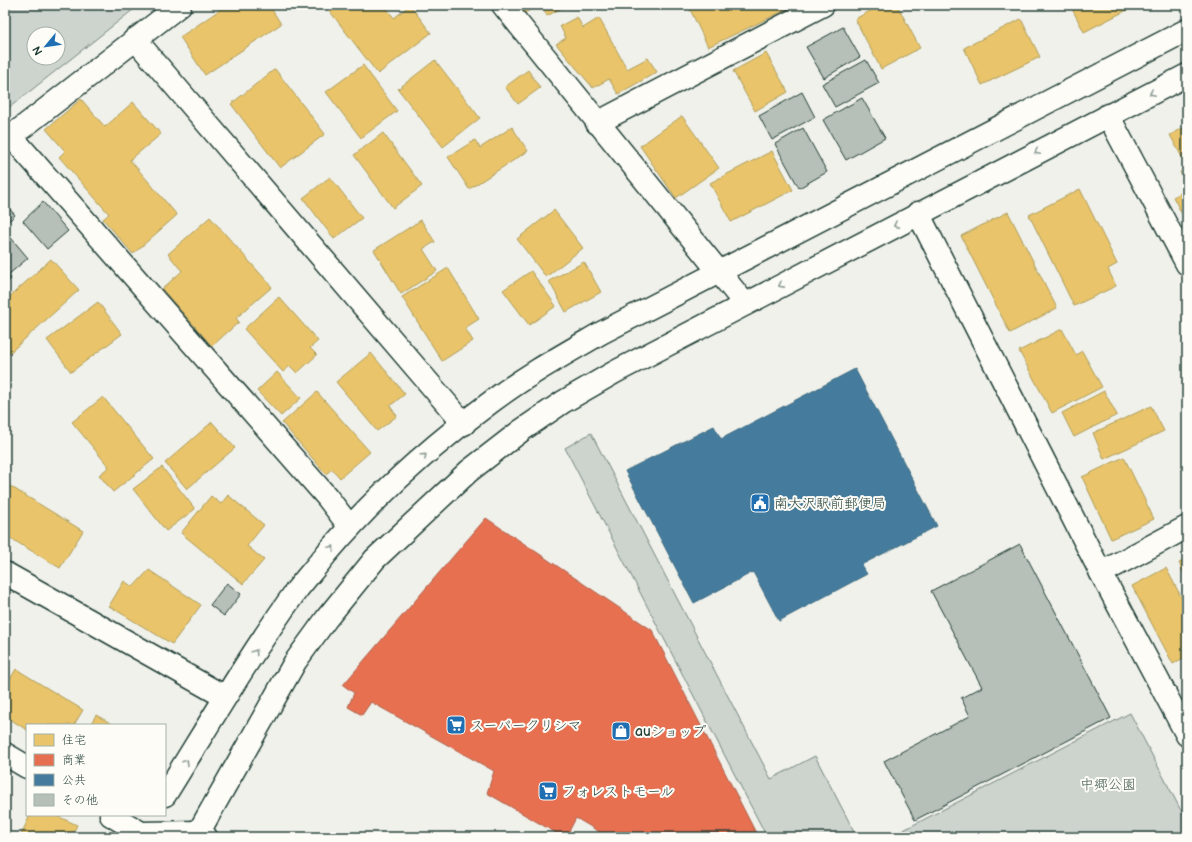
<svg xmlns="http://www.w3.org/2000/svg" width="1192" height="842" viewBox="0 0 1192 842" font-family="'Balsamiq Sans','Klee One',sans-serif">
<rect width="100%" height="100%" fill="#f0f1eb"/>
<filter id="ink" filterUnits="userSpaceOnUse"><feTurbulence type="fractalNoise" baseFrequency=".025" numOctaves="2"/><feDisplacementMap in="SourceGraphic" scale="8" xChannelSelector="R" yChannelSelector="G"/><feConvolveMatrix kernelMatrix="1 2 1 2 8 2 1 2 1" color-interpolation-filters="sRGB"/></filter>
<g filter="url(#ink)">
<g fill="#cdd3cd" stroke="#768880" fill-rule="evenodd">
<path d="M5 5H139L5 111ZM34 34H58V58H34Z"/>
<polygon points="591,433 771,779 815,756 857,837 767,837 565,448"/>
<polygon points="1130,713 1187,822 1187,837 890,837"/>
</g>
<g fill="#e9c46a" stroke="#ac9c5a">
<polygon points="227,5 269,5 281,24 205,75 180,37"/>
<polygon points="325,5 384,5 394,18 410,5 431,33 378,74"/>
<polygon points="518,5 539,5 523,14"/>
<polygon points="541,5 567,5 547,16"/>
<polygon points="688,5 796,5 708,47"/>
<polygon points="881,5 897,5 920,48 881,69 855,19"/>
<polygon points="1070,5 1137,5 1084,32"/>
<polygon points="577,17 583,28 599,18 627,69 648,58 657,72 618,94 609,79 593,88 556,44 566,38 560,26"/>
<polygon points="1021,19 1040,57 982,85 964,48"/>
<polygon points="766,53 788,92 755,111 733,71"/>
<polygon points="435,60 480,118 443,147 398,89"/>
<polygon points="363,65 397,111 361,138 326,92"/>
<polygon points="275,69 325,134 280,168 231,104"/>
<polygon points="528,70 540,88 518,104 505,87"/>
<polygon points="81,99 105,127 133,102 161,134 130,160 177,215 133,254 103,219 109,214 59,157 65,151 46,129"/>
<polygon points="682,116 719,168 676,198 640,146"/>
<polygon points="1187,126 1187,160 1184,161 1170,135"/>
<polygon points="512,127 528,151 469,189 448,157 475,140 480,148"/>
<polygon points="383,133 422,186 393,208 354,155"/>
<polygon points="772,151 793,190 731,222 710,183"/>
<polygon points="1187,169 1187,186 1180,172"/>
<polygon points="330,177 362,218 334,239 303,198"/>
<polygon points="1080,189 1117,264 1108,269 1116,286 1074,306 1029,215"/>
<polygon points="1187,190 1187,217 1184,218 1173,197"/>
<polygon points="554,210 583,248 546,277 517,239"/>
<polygon points="1008,212 1057,308 1010,333 961,236"/>
<polygon points="210,217 272,287 236,318 239,322 212,346 162,289 182,271 168,254"/>
<polygon points="421,220 435,242 423,249 437,271 401,294 374,250"/>
<polygon points="51,259 79,290 5,357 5,301"/>
<polygon points="584,262 601,292 566,312 549,281"/>
<polygon points="448,268 479,319 465,328 473,341 442,361 402,297"/>
<polygon points="531,271 556,306 529,325 503,290"/>
<polygon points="279,297 318,341 310,348 317,355 297,373 290,366 283,372 244,329"/>
<polygon points="98,302 122,334 71,372 47,340"/>
<polygon points="1062,329 1076,355 1082,351 1102,387 1052,413 1019,351"/>
<polygon points="371,353 405,394 390,406 397,416 377,431 336,382"/>
<polygon points="277,372 301,398 281,416 257,391"/>
<polygon points="1104,391 1117,415 1074,437 1062,413"/>
<polygon points="317,392 370,452 340,478 332,469 326,474 282,423"/>
<polygon points="103,397 154,459 113,492 99,475 109,467 72,422"/>
<polygon points="1151,406 1164,431 1104,459 1093,433"/>
<polygon points="212,422 235,448 187,489 165,463"/>
<polygon points="1124,457 1154,519 1111,539 1082,477"/>
<polygon points="162,467 195,509 166,531 133,489"/>
<polygon points="5,483 83,531 60,568 5,535"/>
<polygon points="228,495 264,525 247,546 264,560 243,584 181,533 211,496 221,504"/>
<polygon points="1187,559 1187,581 1179,563"/>
<polygon points="1166,568 1187,608 1187,656 1173,664 1132,586"/>
<polygon points="149,570 201,605 172,644 109,606 124,581 133,587"/>
<polygon points="16,669 83,710 74,725 27,725 27,730 5,716 5,688"/>
<polygon points="96,715 114,725 90,725"/>
<polygon points="30,815 55,815 77,825 71,837 20,837"/>
</g>
<polygon fill="#e76f51" stroke="#ab6048" points="486,518 652,630 756,833 754,837 608,837 576,818 566,837 563,837 487,793 494,771 371,702 362,715 348,707 354,693 343,685"/>
<polygon fill="#457b9d" stroke="#3a687e" points="855,369 937,526 861,565 867,574 779,621 753,572 694,603 625,471 714,426 721,439"/>
<g fill="#b6bfb8" stroke="#1f3d34">
<polygon points="843,27 860,57 824,78 806,47"/>
<polygon points="866,60 879,83 835,107 822,84"/>
<polygon points="802,92 815,117 772,140 759,116"/>
<polygon points="862,98 885,138 846,160 823,120"/>
<polygon points="803,128 827,172 799,188 775,144"/>
<polygon points="43,202 68,231 47,249 23,221"/>
<polygon points="5,204 15,215 5,225"/>
<polygon points="7,233 28,258 8,275 11,279 5,284 5,235"/>
<polygon points="1020,544 1111,718 915,820 884,761 970,716 961,698 982,687 931,591"/>
<polygon points="227,583 241,594 224,616 210,605"/>
</g>
<g fill="none" stroke-linecap="round" stroke-linejoin="round">
<g stroke="#1f3d34" stroke-width="25">
<g id="street">
<polyline points="503,5 745,304"/>
<polyline points="135,39 464,424"/>
<polyline points="1108,115 1187,264"/>
<polyline points="597,123 823,5"/>
<polyline points="11,136 327,497 350,527"/>
<polyline points="5,141 180,5"/>
<polyline points="918,213 1101,573 1187,735"/>
<polyline points="5,573 225,697"/>
<polyline points="1101,573 1187,527"/>
<polyline points="5,754 27,767"/>
<polyline points="111,815 141,833"/>
</g>
</g>
<g stroke="#1f3d34" stroke-width="25">
<g id="secondary">
<path d="M165 795C208 726 249 656 296 591 306 578 317 566 327 553 375 497 431 446 491 402 525 376 563 355 601 333L1187 30"/>
<polyline points="141,833 198,832 206,837"/>
<polyline points="196,837 295,662 327,618 375,559 469,471 522,430 563,402 615,372 1187,75"/>
</g>
</g>
<use href="#street" stroke="#fdfcf7" stroke-width="22"/>
<use href="#secondary" stroke="#fdfcf7" stroke-width="22"/>
</g>
<defs><path id="oneway-chevron" d="M-2-3.5L2.5 0L-2 3.5" fill="none" stroke-width="1.6" stroke-linecap="round" stroke-linejoin="round"/></defs>
<g stroke="#8e9c96">
<use href="#oneway-chevron" transform="translate(1152 93) rotate(153)"/>
<use href="#oneway-chevron" transform="translate(1037 152) rotate(153)"/>
<use href="#oneway-chevron" transform="translate(896 225) rotate(152)"/>
<use href="#oneway-chevron" transform="translate(781 285) rotate(152)"/>
<use href="#oneway-chevron" transform="translate(424 456) rotate(-42)"/>
<use href="#oneway-chevron" transform="translate(332 548) rotate(-50)"/>
<use href="#oneway-chevron" transform="translate(255 652) rotate(-56)"/>
<use href="#oneway-chevron" transform="translate(186 762) rotate(-58)"/>
</g>
</g>
<defs>
<g id="civic-square" transform="scale(1)"><rect x="-9" y="-9" width="18" height="18" rx="4" fill="#1f6fb2" stroke="#fdfcf7"/><path d="M-.6-6.5H3V-4.5H.6V-3L4-1V1h2V6H-6V1h2V-1L-.6-3ZM-1.2 2.5V6h2.4V2.5Z" fill="#fff"/></g>
<g id="supermarket-square" transform="scale(1)"><rect x="-9" y="-9" width="18" height="18" rx="4" fill="#1f6fb2" stroke="#fdfcf7"/><path d="M-6-5.5h2.5l.6 2H6L4.5 2H-2.5L-4.4-4H-6ZM-1.5 3.2a1.3 1.3 0 1 0 .1 0ZM3 3.2a1.3 1.3 0 1 0 .1 0Z" fill="#fff"/></g>
<g id="shop-square" transform="scale(1)"><rect x="-9" y="-9" width="18" height="18" rx="4" fill="#1f6fb2" stroke="#fdfcf7"/><path d="M-5-2.5h2.3a2.7 3.5 0 0 1 5.4 0H5L5.5 6h-11ZM-1.5-2.5h3a1.5 2.3 0 0 0-3 0Z" fill="#fff"/></g>
</defs>
<g fill-rule="evenodd">
<use href="#civic-square" x="760" y="503"/>
<use href="#supermarket-square" x="456" y="725"/>
<use href="#shop-square" x="621" y="731"/>
<use href="#supermarket-square" x="548" y="791"/>
</g>
<g text-anchor="middle" dominant-baseline="central" stroke-width="4" stroke-linejoin="round" paint-order="stroke">
<g font-size="14" fill="#1f3d34" stroke="#fdfcf7" text-anchor="start">
<text x="774" y="503">南大沢駅前郵便局</text>
<text x="470" y="725">スーパークリシマ</text>
<text x="635" y="731">auショップ</text>
<text x="562" y="791">フォレストモール</text>
</g>
<g font-size="14" fill="#425b53" stroke="#fdfcf7">
<text x="1108" y="784">中郷公園</text>
</g>
</g>
<rect width="1192" height="842" fill="none" stroke="#fdfcf7" stroke-width="20"/>
<rect x="10" y="10" width="1172" height="822" fill="none" stroke="#1f3d34" stroke-width="1.5" filter="url(#ink)"/>
<rect x="26" y="724" width="140" height="92" fill="#fdfcf7" stroke="#a4b0a9"/>
<rect x="34" y="734" width="20" height="12" fill="#e9c46a" stroke="#a4b0a9"/>
<text x="62" y="744" font-size="12" fill="#1f3d34">住宅</text>
<rect x="34" y="754" width="20" height="12" fill="#e76f51" stroke="#a4b0a9"/>
<text x="62" y="764" font-size="12" fill="#1f3d34">商業</text>
<rect x="34" y="774" width="20" height="12" fill="#457b9d" stroke="#a4b0a9"/>
<text x="62" y="784" font-size="12" fill="#1f3d34">公共</text>
<rect x="34" y="794" width="20" height="12" fill="#b6bfb8" stroke="#a4b0a9"/>
<text x="62" y="804" font-size="12" fill="#1f3d34">その他</text>
<g transform="translate(46 46) rotate(241)"><circle r="19" fill="#fdfcf7" stroke="#a4b0a9"/>
<path d="M0-3L7 15L0 10L-7 15Z" fill="#1f6fb2"/>
<text y="-6" font-size="11" font-weight="bold" text-anchor="middle" fill="#1f3d34">N</text>
</g>
</svg>
